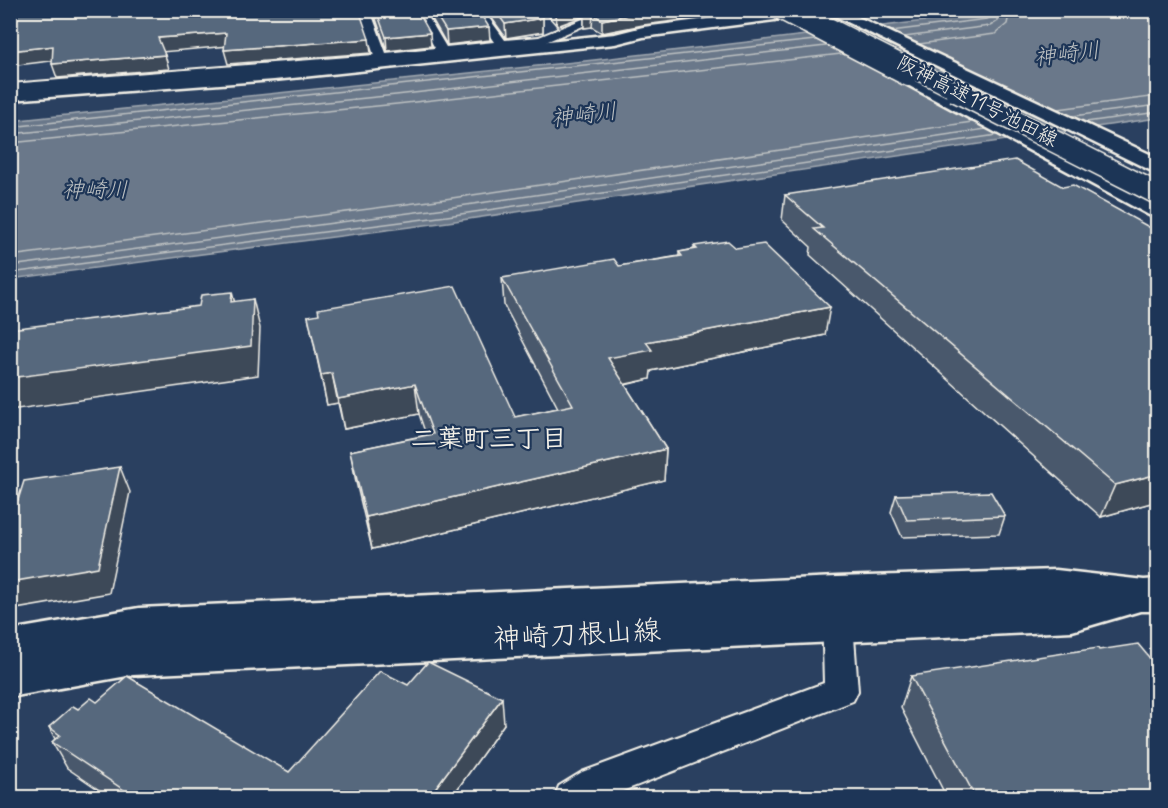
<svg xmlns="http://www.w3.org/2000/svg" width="1168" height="808" viewBox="0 0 1168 808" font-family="Mynerve,'Klee One',sans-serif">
<rect width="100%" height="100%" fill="#2a4060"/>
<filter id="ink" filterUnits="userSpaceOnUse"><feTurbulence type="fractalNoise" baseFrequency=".0167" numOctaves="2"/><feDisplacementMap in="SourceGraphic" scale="12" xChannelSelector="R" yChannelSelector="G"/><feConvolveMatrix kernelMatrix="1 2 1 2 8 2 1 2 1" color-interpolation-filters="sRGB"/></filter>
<g filter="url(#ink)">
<polygon fill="#6a788a" stroke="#a1a8b0" stroke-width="1.5" points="1010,11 1157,11 1157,118 448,222 11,279 10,121 594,60"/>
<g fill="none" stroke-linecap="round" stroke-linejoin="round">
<g stroke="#bdc1c2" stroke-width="1.5">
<polyline points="891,31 987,19 992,16 994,10"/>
<polyline points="904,37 990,26 998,21 1001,10"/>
<polyline points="919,44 995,34 1007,24 1010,10"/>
<polyline points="1058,109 1158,96"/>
<polyline points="1073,116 1158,105"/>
<polyline points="1086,122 1158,112"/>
<polyline points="10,127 815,40"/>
<polyline points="10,134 396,95 826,46"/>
<polyline points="10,143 397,104 841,54"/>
<polyline points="10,256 445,199 972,122"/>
<polyline points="10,266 446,208 986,129"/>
<polyline points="10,273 447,216 997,135"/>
</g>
<g stroke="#f4f1e8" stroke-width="4">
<g id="street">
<polygon points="359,10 370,10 386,53 435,48 413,10 424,10 446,47 494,42 472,10 483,10 505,40 539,37 595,14 626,10 669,10 664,13 597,20 541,44 332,67 10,92 10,84 374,55"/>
<polygon points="837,598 848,602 852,610 858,691 853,701 605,798 554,798 559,786 582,772 824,683 822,610 826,602"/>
</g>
</g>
<g stroke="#f4f1e8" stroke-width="5">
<g id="secondary">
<polygon points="780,10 828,10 821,14 643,37 615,44 274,80 10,100 10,88 274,70 615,34 643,27"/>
<polygon points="1056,570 1144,580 1158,579 1158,611 1140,611 1072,631 133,675 10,697 10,630 139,608 837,577"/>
</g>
</g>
<g stroke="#f4f1e8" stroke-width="5">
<g id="primary">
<polygon points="823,10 843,10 1158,158 1158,174"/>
<polygon points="908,73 1158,200 1158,217 1149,215 902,82 899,78 902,74"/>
</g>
</g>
<use href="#street" fill="#1d3557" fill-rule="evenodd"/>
<use href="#secondary" fill="#1d3557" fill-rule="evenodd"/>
<use href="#primary" fill="#1d3557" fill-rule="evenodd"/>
<g stroke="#f4f1e8" stroke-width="19" stroke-linecap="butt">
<polyline id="primary-bridge" points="778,10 908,78"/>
</g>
<g stroke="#f4f1e8" stroke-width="19" stroke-linecap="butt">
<polyline id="highway-bridge-far1" points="797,10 958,92"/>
</g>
<g stroke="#f4f1e8" stroke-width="24" stroke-linecap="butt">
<polyline id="highway-bridge" points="955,91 1158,194"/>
</g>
<use href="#primary-bridge" stroke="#1d3557" stroke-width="16"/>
<use href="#highway-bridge-far1" stroke="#1d3557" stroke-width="16"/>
<use href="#highway-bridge" stroke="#1d3557" stroke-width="21"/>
</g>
<g fill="#4a596c" stroke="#f4f1e8" stroke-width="1.5">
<polygon points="373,10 417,10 431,46 387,51"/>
<polygon points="427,10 478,10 490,40 447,45"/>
<polygon points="486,10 536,10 543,18 543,32 506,38"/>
<polygon points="543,10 746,10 746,12 643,25 602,33 592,27 584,28 584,16 557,26"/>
<polygon points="1063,187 1158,232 1158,501 1101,517 810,255 811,247 782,220 785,195"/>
<polygon points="694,246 825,335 651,371 650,379 625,385 666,449 664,480 372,549 356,482 350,451 426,435 419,414 344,429 338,403 327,405 308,316 515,417 558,408 504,305 502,278 619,266 679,256 679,252 694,249"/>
<polygon points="896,495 1005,516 999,534 902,537 891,512"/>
<polygon points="911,676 1158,798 947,798 901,708"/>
<polygon points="408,685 504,724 451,798 111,798 67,768 52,742 55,739 49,727 78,709 97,702 289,772"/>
</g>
<g fill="#3c4858" stroke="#f4f1e8" stroke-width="1.5">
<polygon points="564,10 605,10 593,14 592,27 584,28 584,16 557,26 556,13"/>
<polygon points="654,10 746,10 746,12 643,25 602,33 602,20"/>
<polygon points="543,18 543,32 506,38 505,24"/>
<polygon points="489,27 490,40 447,45 446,31"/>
<polygon points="226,33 229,46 161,52 158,38"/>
<polygon points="430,33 431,46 387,51 386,37"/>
<polygon points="369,39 371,53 228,64 224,50"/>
<polygon points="53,46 58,60 10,66 10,51"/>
<polygon points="165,55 169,69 57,78 52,64"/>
<polygon points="232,292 239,320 231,302"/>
<polygon points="253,299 260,328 258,375 10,410 10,378"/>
<polygon points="830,307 825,335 651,371 650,379 608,388 608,358 646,342"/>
<polygon points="332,373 338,403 327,405 321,375"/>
<polygon points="415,384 419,414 344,429 338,399"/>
<polygon points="666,449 664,480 372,549 366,517"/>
<polygon points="120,467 130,492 109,593 10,610 10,582"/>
<polygon points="1158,474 1158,501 1101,517 1115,485"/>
<polygon points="502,698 504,724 451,798 428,798"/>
</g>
<g fill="#56677d" stroke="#f4f1e8" stroke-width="1.5">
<polygon points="10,10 359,10 369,39 224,50 226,33 158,38 165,55 52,64 53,46 10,51"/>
<polygon points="376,10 417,10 430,33 386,37"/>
<polygon points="433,10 478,10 489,27 446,31"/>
<polygon points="495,10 536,10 543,18 505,24"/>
<polygon points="554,10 564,10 556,13"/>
<polygon points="595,10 654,10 602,20 593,14 584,15"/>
<polygon points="1015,160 1063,187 1073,185 1158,232 1158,474 1115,485 814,229 823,228 785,195"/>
<polygon points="728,241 736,248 764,244 830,307 646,342 652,350 608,358 666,449 366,517 350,451 433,434 415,384 338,399 332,373 321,375 308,316 319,314 318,309 455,286 515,417 573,405 502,278 614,259 619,266 682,256 679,252 697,249 694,246"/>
<polygon points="232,292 231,302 253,299 251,346 10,378 10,329 199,306 201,295"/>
<polygon points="120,467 98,567 10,582 10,501 18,500 24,481"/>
<polygon points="991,492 1005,516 907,520 896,495"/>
<polygon points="1138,644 1158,668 1158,798 976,798 911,676 1098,648 1099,650"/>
<polygon points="428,662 502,698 428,798 373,798 369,796 368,798 136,798 52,742 60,735 49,727 73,706 78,709 91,698 97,702 127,676 289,772 380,671 408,685"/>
</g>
</g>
<g text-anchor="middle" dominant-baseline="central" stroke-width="4.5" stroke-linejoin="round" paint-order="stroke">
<g font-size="20" fill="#f4f1e8" stroke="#1d3557">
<text transform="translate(977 102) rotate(27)">阪神高速11号池田線</text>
</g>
<g font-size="22" font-style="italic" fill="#bdc1c2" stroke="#1d3557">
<text transform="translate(1067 55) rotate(-7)">神崎川</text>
<text transform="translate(584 116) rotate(-7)">神崎川</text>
<text x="95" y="191">神崎川</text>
</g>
<g font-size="26" font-weight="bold" fill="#f4f1e8" stroke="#1d3557">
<text x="489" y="440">二葉町三丁目</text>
</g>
<g font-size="28" fill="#f4f1e8" stroke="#1d3557">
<text transform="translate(577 636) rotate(-3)">神崎刀根山線</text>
</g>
</g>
<rect width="1168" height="808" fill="none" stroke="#1d3557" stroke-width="36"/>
<rect x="18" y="18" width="1132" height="772" fill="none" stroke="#f4f1e8" stroke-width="2" filter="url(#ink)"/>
</svg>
